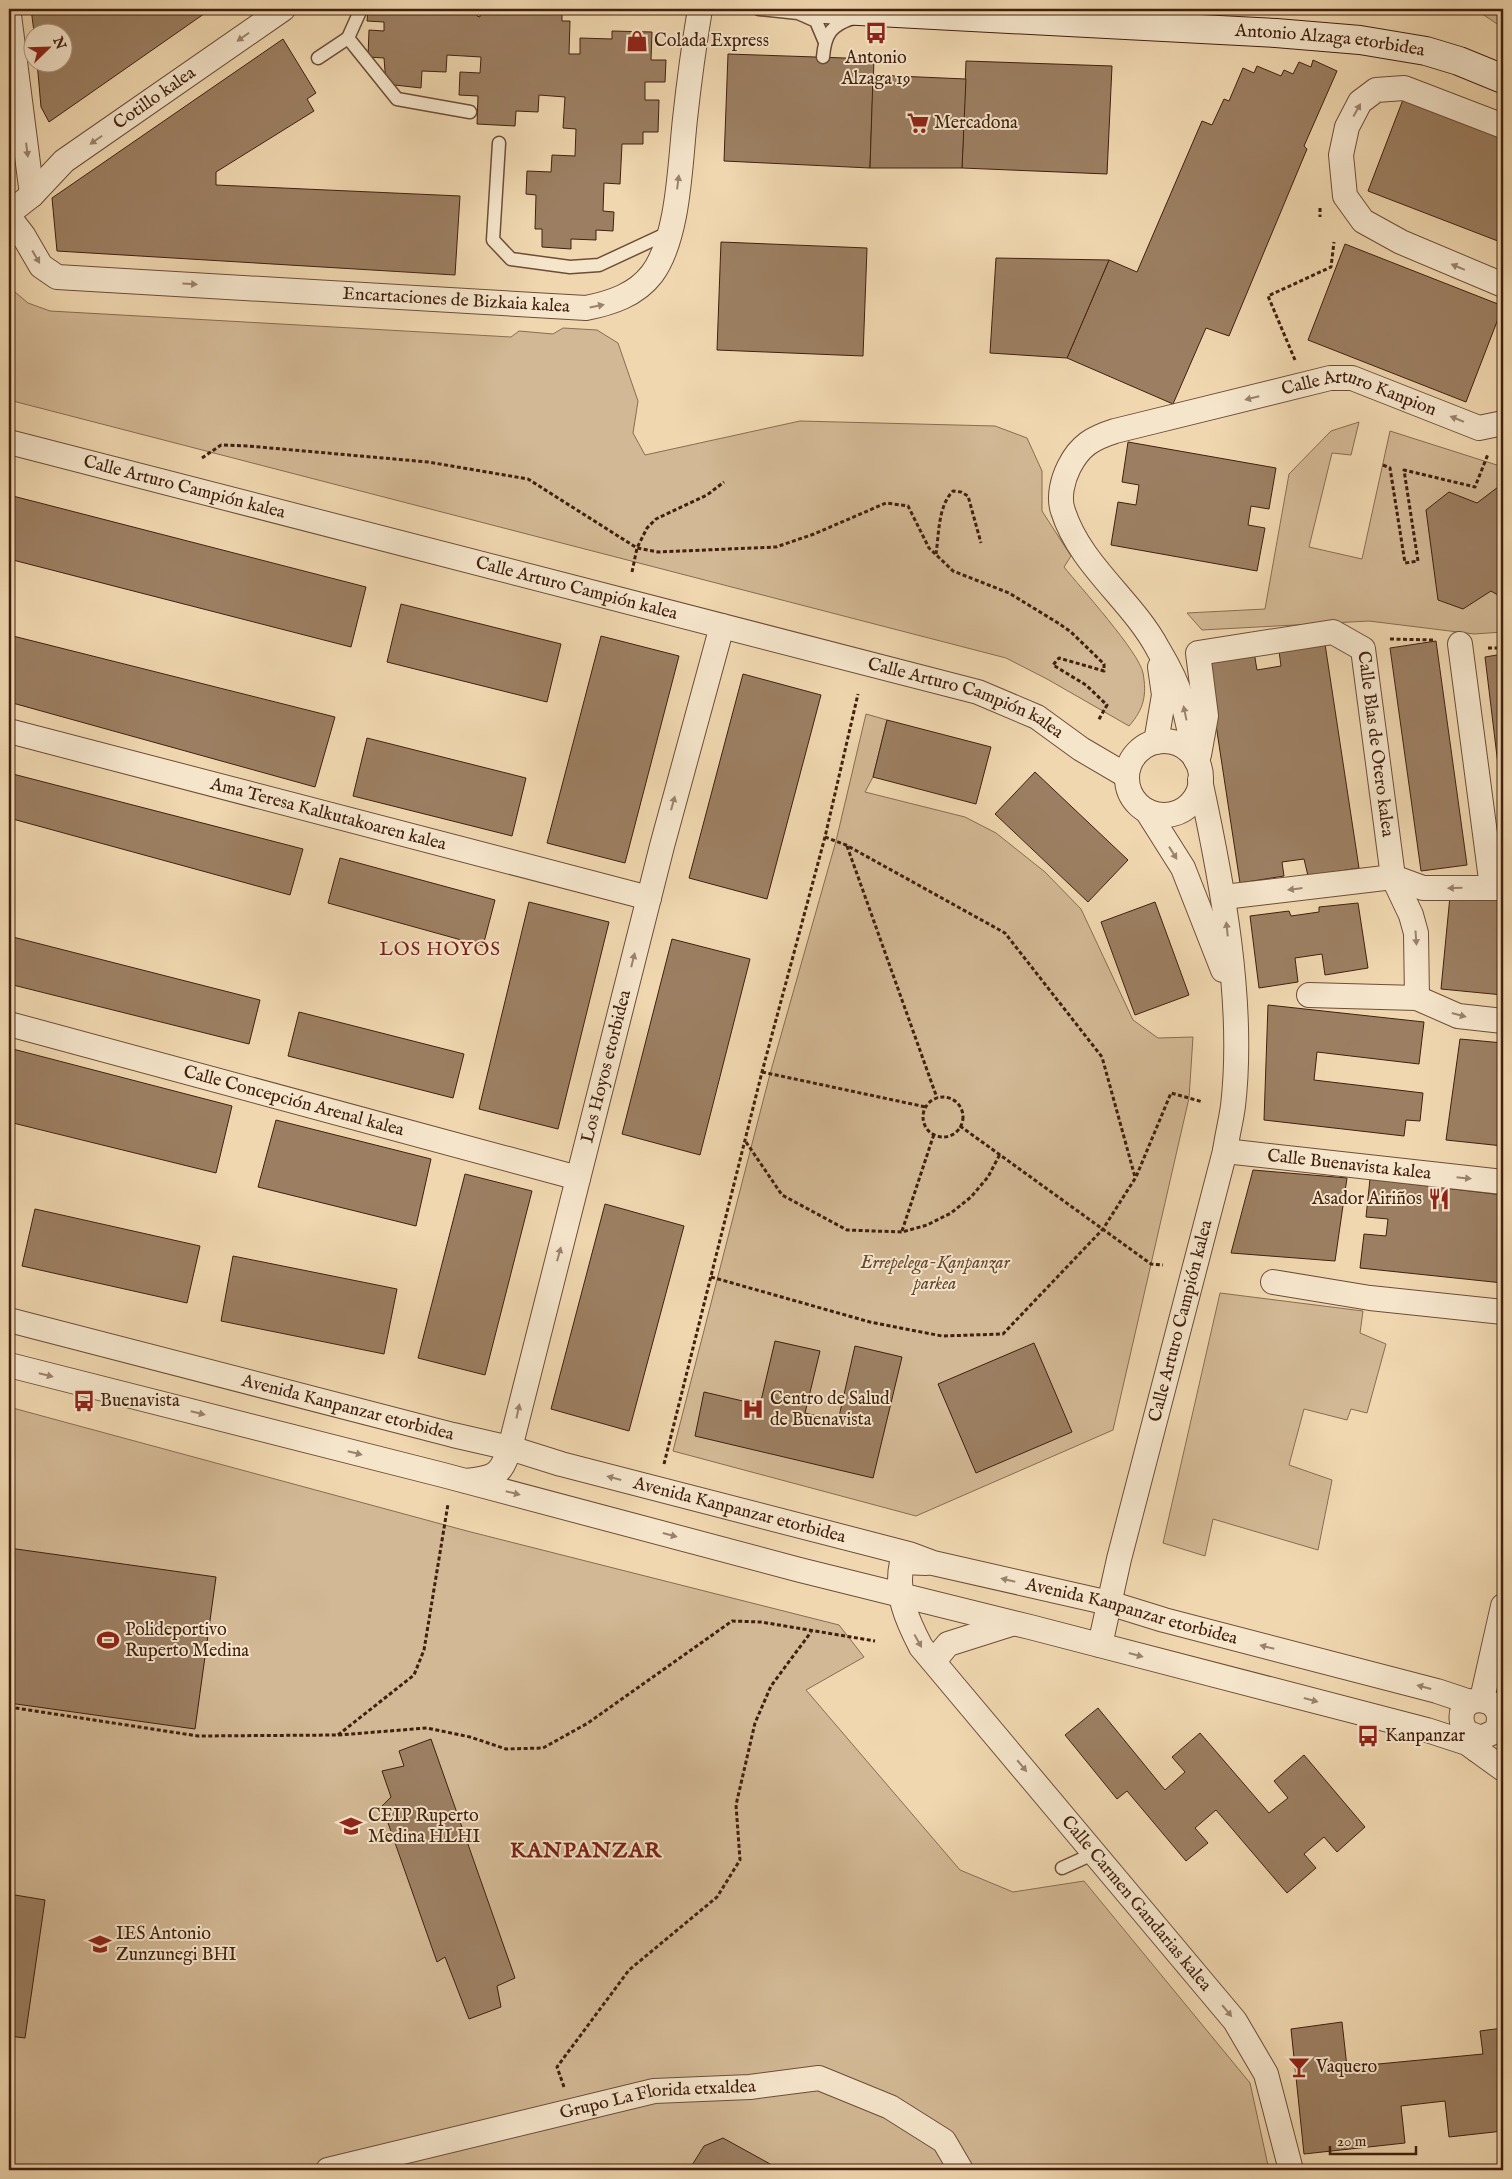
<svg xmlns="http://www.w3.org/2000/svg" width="1512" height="2179" viewBox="0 0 1512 2179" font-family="'IM FELL English',serif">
<rect width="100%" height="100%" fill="#f0d7af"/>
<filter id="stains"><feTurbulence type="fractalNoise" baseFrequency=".004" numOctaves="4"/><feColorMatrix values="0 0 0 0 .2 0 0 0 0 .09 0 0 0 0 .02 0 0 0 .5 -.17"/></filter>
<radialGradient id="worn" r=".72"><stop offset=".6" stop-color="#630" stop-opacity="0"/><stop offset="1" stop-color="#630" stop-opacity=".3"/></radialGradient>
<g fill="#d2b894" stroke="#8a6c52">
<polygon points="1356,9 1419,9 1419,13"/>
<polygon points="1475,9 1503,9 1503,28"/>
<path d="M9 287 28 303 50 311 511 337 519 331 553 334 563 328 597 330 618 343 638 401 633 433 645 455 800 421 995 426 1027 438 1042 471V511L1071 556 1064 567C1080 587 1139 652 1143 673 1147 695 1144 709 1129 726L1047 679 1006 658 9 400Z"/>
<polygon points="1359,422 1351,455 1332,453 1309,547 1362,559 1390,431 1503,467 1503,632 1474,634 1369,621 1202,630 1187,613 1265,609 1289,474 1331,431"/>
<polygon points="866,714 887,720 873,777 865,792 965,817 996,833 1045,872 1081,909 1133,1020 1158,1038 1193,1037 1189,1098 1113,1430 916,1516 673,1451 770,1074 836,841"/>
<polygon points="1220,1293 1363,1311 1360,1333 1386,1344 1367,1413 1351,1409 1347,1420 1304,1409 1289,1465 1332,1480 1318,1550 1213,1519 1205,1556 1163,1543"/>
<polygon points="9,1407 467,1531 839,1625 864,1657 806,1690 960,1870 1013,1892 1084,1881 1250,2083 1269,2170 9,2170"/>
</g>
<g fill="#9c7f62" stroke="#41200f">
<polygon points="31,9 211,9 49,122 41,107 37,62 62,62 62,32 34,32"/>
<polygon points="368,9 478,9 477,16 480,17 480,9 562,9 562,21 570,21 569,54 580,54 580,38 612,39 612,31 652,32 651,60 666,60 665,82 645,82 645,100 659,100 658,132 643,132 643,144 622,144 620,184 604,183 603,211 614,212 613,231 596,230 596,240 571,239 571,249 542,247 542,229 535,229 536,195 526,194 527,171 551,172 552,155 575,156 576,129 563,128 565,97 539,95 538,112 516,111 515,126 477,124 478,96 459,95 460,72 480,73 481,57 447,55 446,72 422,71 421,88 386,84 384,58 368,57 369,30 384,31 384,22 367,21"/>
<polygon points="283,39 316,93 307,99 314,111 216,172 216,185 460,196 455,275 57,251 52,198"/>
<polygon points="728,54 874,59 870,168 724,161"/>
<polygon points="1313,60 1337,71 1304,146 1307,149 1229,336 1206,328 1173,404 1067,358 1109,260 1137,272 1202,121 1212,125 1224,99 1229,101 1243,68 1254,73 1257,66 1281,76 1284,70 1293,74 1299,62 1311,67"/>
<polygon points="966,61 1112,66 1107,174 962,168"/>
<polygon points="873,75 966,79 962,168 870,168"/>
<polygon points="1404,97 1503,136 1503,243 1368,191"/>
<polygon points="721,242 867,248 863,356 717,350"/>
<polygon points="1345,244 1503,306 1466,402 1308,340"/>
<polygon points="996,258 1109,260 1067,358 990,353"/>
<polygon points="1128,442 1276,468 1269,509 1251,506 1248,525 1265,528 1257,571 1111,545 1118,502 1136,505 1139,485 1122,482"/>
<polygon points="1502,484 1503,598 1491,591 1463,609 1438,600 1426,510 1449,492 1477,503"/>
<polygon points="9,495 366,587 351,647 9,559"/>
<polygon points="401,604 561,644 547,702 387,662"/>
<polygon points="9,635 335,717 315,787 9,702"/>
<polygon points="601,636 679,656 625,863 547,843"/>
<polygon points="1436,641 1467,865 1421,871 1390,648"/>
<polygon points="1325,644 1359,868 1308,876 1304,859 1282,862 1284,876 1240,883 1206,659 1254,652 1257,670 1281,666 1279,651"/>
<polygon points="1503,654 1503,806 1485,657"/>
<polygon points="743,674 821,695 767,899 689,878"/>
<polygon points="887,720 991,747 976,804 873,777"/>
<polygon points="367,738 526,778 512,836 353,796"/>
<polygon points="1035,772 1128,860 1088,902 995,814"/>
<polygon points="9,773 303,849 290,895 9,818"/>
<polygon points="340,858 495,900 483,946 328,903"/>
<polygon points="1450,896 1503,901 1503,995 1441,989"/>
<polygon points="529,902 609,922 558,1129 479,1109"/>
<polygon points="1155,902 1189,995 1135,1015 1101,922"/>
<polygon points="1358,903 1368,968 1325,975 1322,954 1295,958 1298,982 1259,988 1250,916 1289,911 1291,916 1319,912 1319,907"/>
<polygon points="9,936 260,1000 249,1044 9,984"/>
<polygon points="672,939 750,959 700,1155 622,1134"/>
<polygon points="1268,1005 1424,1022 1419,1064 1317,1052 1314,1080 1423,1093 1420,1121 1406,1120 1404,1136 1264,1120"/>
<polygon points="299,1012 464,1054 453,1098 288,1056"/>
<polygon points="1460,1039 1503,1043 1503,1146 1446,1140"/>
<polygon points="9,1048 232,1106 216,1173 9,1122"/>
<polygon points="276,1120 431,1159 416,1226 258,1187"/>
<polygon points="1253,1170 1347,1178 1335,1261 1231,1253"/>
<polygon points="465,1174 532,1191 485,1375 418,1358"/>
<polygon points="1370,1179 1503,1195 1503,1283 1360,1268 1364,1234 1386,1236 1388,1219 1366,1217"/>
<polygon points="605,1204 684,1226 629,1431 551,1409"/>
<polygon points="35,1209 200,1246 187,1303 22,1266"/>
<polygon points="233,1256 397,1289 384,1354 221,1321"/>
<polygon points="775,1341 820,1351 805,1413 838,1421 855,1346 902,1357 873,1478 695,1436 704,1392 760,1405"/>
<polygon points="1034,1343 1072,1432 976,1473 938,1384"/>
<polygon points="9,1548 216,1577 195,1729 9,1703"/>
<polygon points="1098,1708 1165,1790 1185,1772 1172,1757 1200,1733 1269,1813 1288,1798 1274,1781 1304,1755 1365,1827 1337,1852 1324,1837 1304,1854 1316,1868 1287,1893 1216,1810 1195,1828 1208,1843 1186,1861 1127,1791 1117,1799 1065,1735"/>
<polygon points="431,1739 515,1978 497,1986 501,2007 469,2019 445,1957 437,1962 382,1806 391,1797 382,1771 404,1766 399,1751"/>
<polygon points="9,1769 12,1769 9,1793"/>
<polygon points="9,1894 45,1900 25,2038 9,2036"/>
<polygon points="1342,2022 1347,2067 1483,2054 1480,2031 1503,2028 1503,2131 1449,2137 1445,2101 1401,2106 1405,2143 1304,2154 1291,2029"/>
<polygon points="723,2138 772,2165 772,2170 689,2170 704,2146"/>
</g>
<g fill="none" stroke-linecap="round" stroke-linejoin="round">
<g stroke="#6d4e37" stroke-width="15">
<g id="lane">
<polyline points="361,9 348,38 397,99 470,112"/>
<polyline points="759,9 798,13 816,21 824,40"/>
<path d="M823 57C825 34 831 25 853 18"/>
<polyline points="318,58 348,38"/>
<polyline points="499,143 493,240 511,259 570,267 599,265 670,232"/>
<polyline points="1062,1868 1095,1853"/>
</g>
</g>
<g stroke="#6d4e37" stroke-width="26">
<g id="street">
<polyline points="9,15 32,195"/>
<polyline points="1503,126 1404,88 1376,90 1360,102 1347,127 1341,155 1345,196 1363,221 1401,242 1503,285"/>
<path id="s1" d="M9 213 32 195 64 161 283 9"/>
<path id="s2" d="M9 217 23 235 41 266 57 277 586 308C611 303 636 295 652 274 679 238 680 163 685 119 689 82 694 45 700 9"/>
<path id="s3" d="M9 442 978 692 1037 717 1081 749 1127 776"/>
<polyline points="1460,644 1492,887"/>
<path id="s4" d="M9 731 649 898"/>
<circle cx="1164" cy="778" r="37"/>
<polyline points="1156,742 1164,695 1160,667"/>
<path id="s5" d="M1199 755 1206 716 1198 653 1333 632 1363 649 1393 877 1411 915 1416 933 1417 998"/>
<path id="s6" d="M1196 760C1191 740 1188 720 1182 700 1177 683 1167 664 1158 649 1132 600 1080 565 1063 511 1058 497 1063 479 1069 467 1080 445 1093 438 1115 431L1330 378H1352L1479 428 1503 423"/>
<polyline points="1147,811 1183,868 1223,970"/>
<polyline points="1224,897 1393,877 1423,888 1503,888"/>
<polyline points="1309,995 1417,998 1458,1016 1503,1021"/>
<path id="s7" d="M9 1024 578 1178"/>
<path id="s8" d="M1225 1151 1503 1182"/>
<polyline points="1273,1282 1370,1298 1503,1312"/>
<path id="s9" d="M9 1320 453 1435 510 1448 561 1464 909 1554 933 1563 1109 1603 1164 1620 1437 1691 1470 1702"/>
<polyline points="9,1365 443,1475 800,1570 1030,1627 1427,1730 1467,1743 1503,1769"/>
<path id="s10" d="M466 1481C495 1478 500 1476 510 1448L662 846 722 626"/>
<path id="s11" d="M926 1563 902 1562C895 1594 907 1620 921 1647L1235 2021 1266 2074 1291 2170"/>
<path id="s12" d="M1100 1645 1119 1559 1225 1151C1227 1136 1231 1121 1233 1106 1245 1002 1222 882 1200 780"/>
<polyline points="934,1661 948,1644 1011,1624"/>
<polyline points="1482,1699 1503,1606"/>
<path d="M1466 1732 1481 1738 1496 1731C1512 1694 1456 1690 1462 1722 1464 1731 1472 1742 1477 1750"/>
<path id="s13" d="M328 2170 654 2091 750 2087 819 2078 890 2107 944 2141 961 2170"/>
</g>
</g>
<g stroke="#41200f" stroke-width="30">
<g id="secondary">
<path id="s14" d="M822 9 1276 33 1360 40 1426 51 1459 61 1503 79"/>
</g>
</g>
<g stroke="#41200f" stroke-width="3" stroke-dasharray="4 2.5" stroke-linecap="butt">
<polyline points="1320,208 1320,217"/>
<polyline points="1295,360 1268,296 1331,267 1334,242"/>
<polyline points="202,458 221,445 248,446 428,462 528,479 637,548 658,552 776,547 814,534 886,503 908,506 929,548 953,571 1009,593 1058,623 1071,632 1104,664 1104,671 1059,658 1053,665 1086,685 1107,705 1098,721"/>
<polyline points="1383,465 1390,468 1405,563 1418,561 1404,470 1475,487 1488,454"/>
<path d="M936 554C939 534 938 506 953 491L961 492 968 496 981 543"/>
<polyline points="632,572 637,548 647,528 656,519 707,495 724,482"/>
<polyline points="1390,639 1434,640"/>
<polyline points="1488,648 1503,648"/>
<polyline points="825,837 846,845 1005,933 1102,1057 1135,1177"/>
<polyline points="847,846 937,1098"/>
<polyline points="762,1072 926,1107"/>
<circle cx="943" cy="1117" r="20"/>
<polyline points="960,1126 1151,1264 1163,1265"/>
<polyline points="746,1142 782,1195 847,1230 902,1232 927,1225 951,1213 971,1197 988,1177 1000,1154"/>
<polyline points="902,1231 934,1134"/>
<polyline points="711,1277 870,1322 942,1336 1003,1334 1103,1229 1136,1177 1171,1093 1203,1102"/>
<polyline points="664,1464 762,1072 825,837 858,694"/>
<polyline points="9,1707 198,1736 338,1735 427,1728 470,1737 506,1749 543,1748 588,1723 732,1621 761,1622 875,1641"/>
<polyline points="338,1735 414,1675 424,1650 448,1504"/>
<polyline points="564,2087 557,2067 629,1970 717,1897 740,1860 736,1805 755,1723 771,1686 811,1632"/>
</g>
<use href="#lane" stroke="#f5e5cb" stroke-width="12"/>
<use href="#street" stroke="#f5e5cb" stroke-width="24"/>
<use href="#secondary" stroke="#f5e5cb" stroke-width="28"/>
</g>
<defs><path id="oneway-solid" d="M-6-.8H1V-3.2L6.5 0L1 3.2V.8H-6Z" transform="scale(1.25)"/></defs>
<g fill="#9b826d">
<use href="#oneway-solid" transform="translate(243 37) rotate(145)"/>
<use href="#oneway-solid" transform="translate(1357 110) rotate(-61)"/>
<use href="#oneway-solid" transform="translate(96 140) rotate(145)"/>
<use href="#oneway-solid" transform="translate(27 150) rotate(83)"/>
<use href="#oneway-solid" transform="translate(678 182) rotate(-83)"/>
<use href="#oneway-solid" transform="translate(36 257) rotate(60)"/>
<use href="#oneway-solid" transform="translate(1458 267) rotate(-157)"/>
<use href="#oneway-solid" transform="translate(190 284) rotate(3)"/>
<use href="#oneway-solid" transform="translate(597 306) rotate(-11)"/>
<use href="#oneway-solid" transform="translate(1252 398) rotate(166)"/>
<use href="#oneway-solid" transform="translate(1457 419) rotate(-158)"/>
<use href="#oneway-solid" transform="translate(1185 713) rotate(-102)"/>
<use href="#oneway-solid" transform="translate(673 803) rotate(-75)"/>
<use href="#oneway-solid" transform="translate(1173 853) rotate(58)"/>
<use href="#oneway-solid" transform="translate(1455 888) rotate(179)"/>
<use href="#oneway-solid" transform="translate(1295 889) rotate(173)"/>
<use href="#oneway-solid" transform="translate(1227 929) rotate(-96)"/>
<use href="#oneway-solid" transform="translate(1416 938) rotate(86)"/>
<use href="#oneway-solid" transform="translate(633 960) rotate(-76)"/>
<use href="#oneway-solid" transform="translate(1459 1015) rotate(15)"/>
<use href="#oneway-solid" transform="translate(1464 1178) rotate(6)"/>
<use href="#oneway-solid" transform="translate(559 1254) rotate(-75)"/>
<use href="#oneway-solid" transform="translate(46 1375) rotate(14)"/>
<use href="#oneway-solid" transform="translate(518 1411) rotate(-78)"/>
<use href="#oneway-solid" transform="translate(198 1413) rotate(14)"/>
<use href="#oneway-solid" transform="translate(355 1453) rotate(14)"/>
<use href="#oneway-solid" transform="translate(614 1478) rotate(-165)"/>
<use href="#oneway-solid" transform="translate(513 1493) rotate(14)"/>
<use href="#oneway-solid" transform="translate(670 1535) rotate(15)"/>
<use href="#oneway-solid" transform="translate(1008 1580) rotate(-167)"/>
<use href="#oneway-solid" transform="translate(918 1641) rotate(61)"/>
<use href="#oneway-solid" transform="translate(1267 1647) rotate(-166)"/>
<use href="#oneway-solid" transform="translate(1136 1655) rotate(15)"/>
<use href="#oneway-solid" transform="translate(1424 1687) rotate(-165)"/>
<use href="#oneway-solid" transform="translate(1311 1700) rotate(15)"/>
<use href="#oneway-solid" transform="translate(1022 1766) rotate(50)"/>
<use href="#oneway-solid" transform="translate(1227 2011) rotate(50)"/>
</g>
<defs>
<g id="bus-bare" transform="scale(1.725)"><path d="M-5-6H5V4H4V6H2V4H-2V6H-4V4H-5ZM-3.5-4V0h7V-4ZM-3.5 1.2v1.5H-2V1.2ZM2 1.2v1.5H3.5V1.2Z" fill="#8f2418" stroke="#f5e5cb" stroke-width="2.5" paint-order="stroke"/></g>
<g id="shop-bare" transform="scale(1.725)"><path d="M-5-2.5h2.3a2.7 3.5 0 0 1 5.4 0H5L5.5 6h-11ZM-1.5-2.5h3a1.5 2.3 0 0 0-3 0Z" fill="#8f2418" stroke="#f5e5cb" stroke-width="2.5" paint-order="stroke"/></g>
<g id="supermarket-bare" transform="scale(1.725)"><path d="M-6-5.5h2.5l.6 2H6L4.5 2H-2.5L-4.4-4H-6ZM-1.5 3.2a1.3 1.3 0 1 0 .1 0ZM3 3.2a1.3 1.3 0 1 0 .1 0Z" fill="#8f2418" stroke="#f5e5cb" stroke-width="2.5" paint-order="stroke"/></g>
<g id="restaurant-bare" transform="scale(1.725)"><path d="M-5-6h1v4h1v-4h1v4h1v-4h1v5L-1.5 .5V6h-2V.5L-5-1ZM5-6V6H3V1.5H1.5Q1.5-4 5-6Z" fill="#8f2418" stroke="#f5e5cb" stroke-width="2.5" paint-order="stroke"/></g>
<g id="hospital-bare" transform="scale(1.725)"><path d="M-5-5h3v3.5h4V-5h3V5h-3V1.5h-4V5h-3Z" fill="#8f2418" stroke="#f5e5cb" stroke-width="2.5" paint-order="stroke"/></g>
<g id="stadium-bare" transform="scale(1.725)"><path d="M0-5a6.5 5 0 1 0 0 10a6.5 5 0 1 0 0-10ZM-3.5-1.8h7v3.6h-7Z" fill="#8f2418" stroke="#f5e5cb" stroke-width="2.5" paint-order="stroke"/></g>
<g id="school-bare" transform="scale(1.725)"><path d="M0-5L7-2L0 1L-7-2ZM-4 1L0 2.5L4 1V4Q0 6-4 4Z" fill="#8f2418" stroke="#f5e5cb" stroke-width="2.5" paint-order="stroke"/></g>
<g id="bar-bare" transform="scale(1.725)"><path d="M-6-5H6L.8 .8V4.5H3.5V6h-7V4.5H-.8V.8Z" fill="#8f2418" stroke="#f5e5cb" stroke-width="2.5" paint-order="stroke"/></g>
</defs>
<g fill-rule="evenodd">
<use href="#bus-bare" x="876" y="33"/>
<use href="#shop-bare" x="637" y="41"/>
<use href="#supermarket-bare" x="918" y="123"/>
<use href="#restaurant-bare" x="1439" y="1199"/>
<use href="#bus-bare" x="84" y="1401"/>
<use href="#hospital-bare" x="753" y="1409"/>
<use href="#stadium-bare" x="108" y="1640"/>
<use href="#bus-bare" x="1368" y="1736"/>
<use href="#school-bare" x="351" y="1826"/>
<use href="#school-bare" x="100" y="1944"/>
<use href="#bar-bare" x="1299" y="2067"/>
</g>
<g text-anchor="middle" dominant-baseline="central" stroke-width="4" stroke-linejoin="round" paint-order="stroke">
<g font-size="18" fill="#41200f" stroke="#f5e5cb" text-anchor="start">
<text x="654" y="41">Colada Express</text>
<text x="876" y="58" text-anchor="middle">Antonio<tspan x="876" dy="21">Alzaga 19</tspan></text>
<text x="934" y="123">Mercadona</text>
<text x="1422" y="1199" text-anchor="end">Asador Airiños</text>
<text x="770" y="1399">Centro de Salud<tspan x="770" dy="21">de Buenavista</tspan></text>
<text x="100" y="1401">Buenavista</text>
<text x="125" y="1630">Polideportivo<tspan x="125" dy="21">Ruperto Medina</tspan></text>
<text x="1385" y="1736">Kanpanzar</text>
<text x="368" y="1816">CEIP Ruperto<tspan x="368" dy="21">Medina HLHI</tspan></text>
<text x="116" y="1934">IES Antonio<tspan x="116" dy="21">Zunzunegi BHI</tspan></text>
<text x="1316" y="2067">Vaquero</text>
</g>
<g font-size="18" fill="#41200f" stroke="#f5e5cb">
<text stroke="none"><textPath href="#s14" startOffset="509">Antonio Alzaga etorbidea</textPath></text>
<text stroke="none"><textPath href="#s1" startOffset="186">Cotillo kalea</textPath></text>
<text stroke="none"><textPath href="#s2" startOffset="478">Encartaciones de Bizkaia kalea</textPath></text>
<text stroke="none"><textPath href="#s6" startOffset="645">Calle Arturo Kanpion</textPath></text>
<text stroke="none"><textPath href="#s3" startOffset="181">Calle Arturo Campión kalea</textPath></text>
<text stroke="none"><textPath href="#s3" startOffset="586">Calle Arturo Campión kalea</textPath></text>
<text stroke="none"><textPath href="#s3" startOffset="991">Calle Arturo Campión kalea</textPath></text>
<text stroke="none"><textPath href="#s5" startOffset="370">Calle Blas de Otero kalea</textPath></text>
<text stroke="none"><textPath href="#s4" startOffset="330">Ama Teresa Kalkutakoaren kalea</textPath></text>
<text stroke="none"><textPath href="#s10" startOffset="454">Los Hoyos etorbidea</textPath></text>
<text stroke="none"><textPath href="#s7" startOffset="295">Calle Concepción Arenal kalea</textPath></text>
<text stroke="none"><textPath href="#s8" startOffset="125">Calle Buenavista kalea</textPath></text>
<text stroke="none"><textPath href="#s12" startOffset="334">Calle Arturo Campión kalea</textPath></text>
<text stroke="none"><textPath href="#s9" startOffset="350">Avenida Kanpanzar etorbidea</textPath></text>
<text stroke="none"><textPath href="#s9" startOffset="755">Avenida Kanpanzar etorbidea</textPath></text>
<text stroke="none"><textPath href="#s9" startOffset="1160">Avenida Kanpanzar etorbidea</textPath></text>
<text stroke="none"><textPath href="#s11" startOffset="448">Calle Carmen Gandarias kalea</textPath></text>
<text stroke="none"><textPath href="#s13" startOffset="338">Grupo La Florida etxaldea</textPath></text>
</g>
<g font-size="18" font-style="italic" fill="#654630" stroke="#f5e5cb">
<text x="935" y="1263">Errepelega-Kanpanzar<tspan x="935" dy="21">parkea</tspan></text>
</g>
<g font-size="19" letter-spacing="1" fill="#7a1f14" stroke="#f5e5cb">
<text x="440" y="950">LOS HOYOS</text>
</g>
<g font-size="22" font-weight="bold" letter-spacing="1" fill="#7a1f14" stroke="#f5e5cb">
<text x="586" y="1851">KANPANZAR</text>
</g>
</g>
<rect width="1512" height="2179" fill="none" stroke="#f0d7af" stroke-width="30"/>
<rect x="10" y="10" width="1492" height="2159" fill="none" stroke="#41200f" stroke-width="2.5"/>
<rect x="15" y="15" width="1482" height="2149" fill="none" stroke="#41200f"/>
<g transform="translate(48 48) rotate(67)"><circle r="24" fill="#f5e5cb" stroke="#ad9680"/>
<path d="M0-4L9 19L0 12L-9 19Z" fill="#8f2418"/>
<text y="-8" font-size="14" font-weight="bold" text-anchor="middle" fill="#41200f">N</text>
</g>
<path d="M1330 2146v8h86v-8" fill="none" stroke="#41200f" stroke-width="2.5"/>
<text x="1337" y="2146" font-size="15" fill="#41200f" stroke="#f5e5cb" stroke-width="4" paint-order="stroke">20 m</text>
<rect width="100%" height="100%" filter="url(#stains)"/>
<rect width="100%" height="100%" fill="url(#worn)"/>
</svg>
